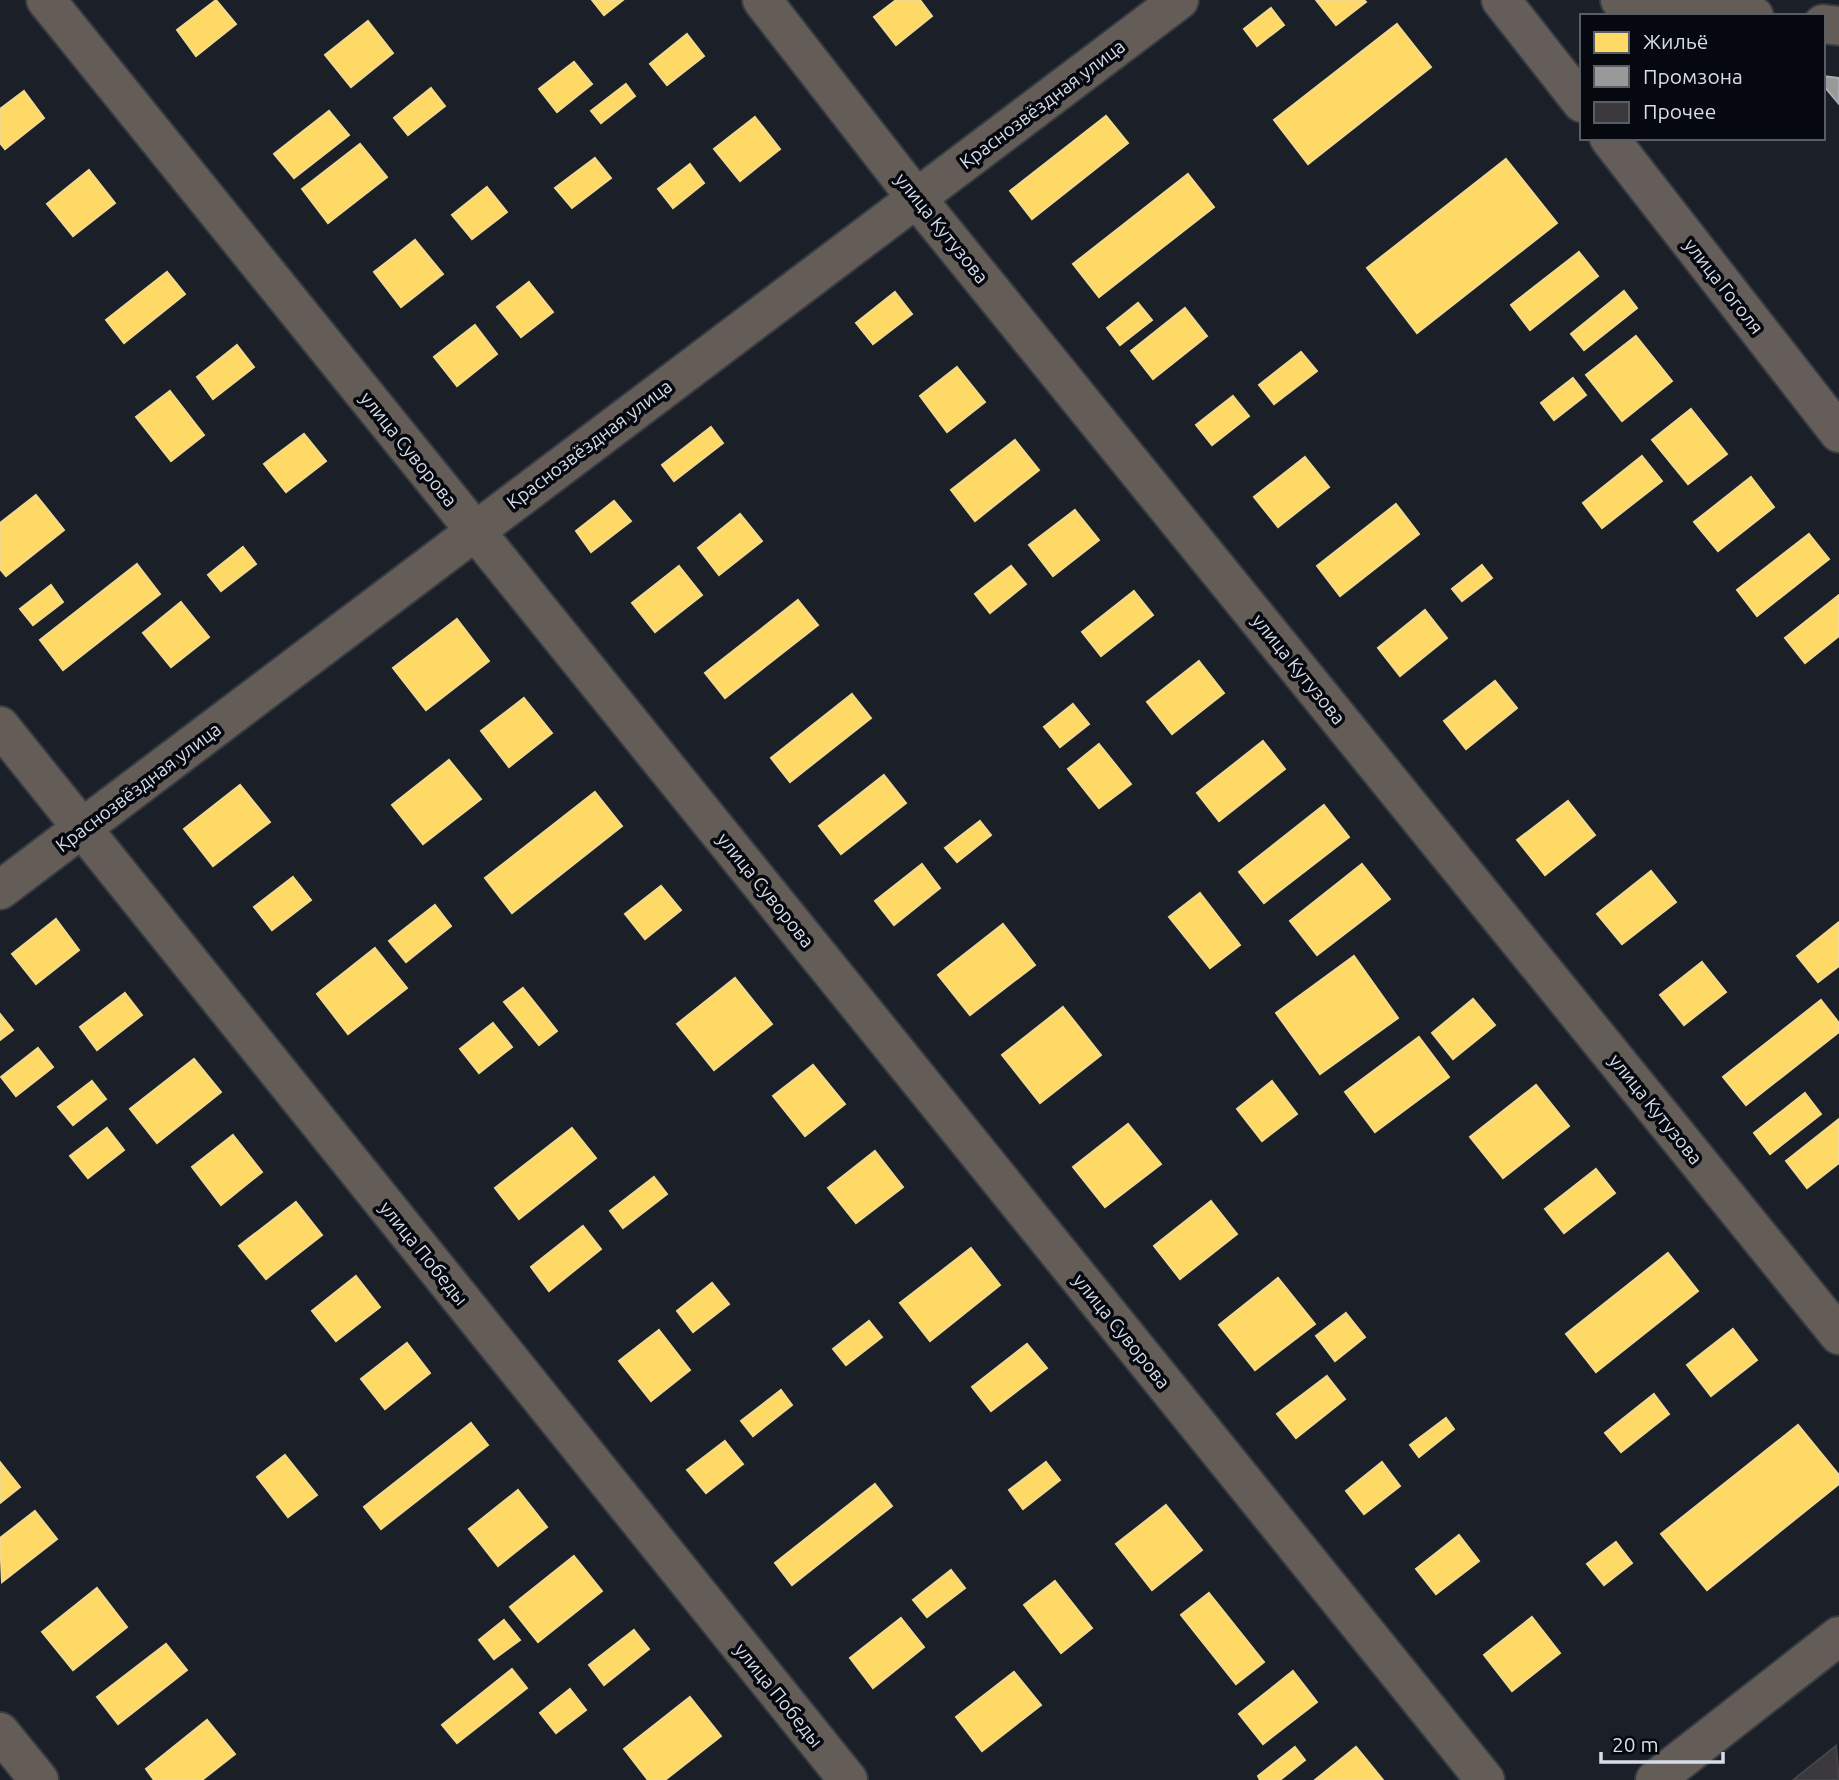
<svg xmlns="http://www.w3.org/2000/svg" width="1839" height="1780" viewBox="0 0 1839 1780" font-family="Ubuntu,sans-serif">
<rect width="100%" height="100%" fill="#1b1f27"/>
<g fill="#ffd966" stroke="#f3da8d" stroke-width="2">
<polygon points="216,0 236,24 196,56 177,30"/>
<polygon points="592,0 623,0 604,15"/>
<polygon points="896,0 920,0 932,16 896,45 874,17"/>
<polygon points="1316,0 1364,0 1366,2 1336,25"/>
<polygon points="1271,8 1284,25 1257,46 1244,29"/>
<polygon points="368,21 393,53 351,87 325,55"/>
<polygon points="1397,24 1431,67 1308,164 1274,120"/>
<polygon points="687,34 704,56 667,85 650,64"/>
<polygon points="574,62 592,84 557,112 539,89"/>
<polygon points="626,84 635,96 601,123 591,111"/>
<polygon points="431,88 445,106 408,135 394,118"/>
<polygon points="24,91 44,118 5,149 0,143 0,109"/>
<polygon points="329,111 349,135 294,178 274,154"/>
<polygon points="1106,116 1128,143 1032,219 1010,191"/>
<polygon points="755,117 780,149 740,181 714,149"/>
<polygon points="360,144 387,177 328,223 302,189"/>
<polygon points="595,158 611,178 572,208 555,188"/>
<polygon points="1506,159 1557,223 1417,333 1367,268"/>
<polygon points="690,164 704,183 673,208 658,189"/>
<polygon points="89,170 115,203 73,236 47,204"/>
<polygon points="1188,174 1214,207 1099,297 1073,264"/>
<polygon points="487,187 507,212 472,239 452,215"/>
<polygon points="415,240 443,274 401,307 374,272"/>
<polygon points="1579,252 1598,276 1530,330 1511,305"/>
<polygon points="167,272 185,294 124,343 106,320"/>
<polygon points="529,282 553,312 521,337 497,307"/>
<polygon points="1624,291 1637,308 1584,350 1571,334"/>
<polygon points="895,292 912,314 873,344 856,323"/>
<polygon points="1138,303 1152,320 1120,345 1107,328"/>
<polygon points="1185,308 1207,336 1153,379 1131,351"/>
<polygon points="475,325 497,354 457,386 434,357"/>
<polygon points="1636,336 1672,381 1622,421 1586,375"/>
<polygon points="237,345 254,367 213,399 197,377"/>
<polygon points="1301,352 1317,371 1274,404 1259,385"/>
<polygon points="957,367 985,402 947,432 920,396"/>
<polygon points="1573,378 1586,395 1554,420 1541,403"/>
<polygon points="170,391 204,435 171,461 136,417"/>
<polygon points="1233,396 1249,416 1212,445 1196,425"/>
<polygon points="1691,409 1727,454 1688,484 1652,440"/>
<polygon points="711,427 723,443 674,481 662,465"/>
<polygon points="304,434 326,461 286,492 264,464"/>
<polygon points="1015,440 1039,470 975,521 951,490"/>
<polygon points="1642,456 1662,481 1602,528 1583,503"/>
<polygon points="1305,457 1329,487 1278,527 1254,497"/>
<polygon points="1751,477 1774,507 1718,551 1694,522"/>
<polygon points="36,495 64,530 6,576 0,569 0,523"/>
<polygon points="614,501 631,521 591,552 576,531"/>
<polygon points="1396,504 1419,534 1340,596 1317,566"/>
<polygon points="1075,510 1099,540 1053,576 1029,545"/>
<polygon points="740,514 762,541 719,575 698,548"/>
<polygon points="1809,534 1829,559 1757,616 1737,590"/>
<polygon points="243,547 256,564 221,591 208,575"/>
<polygon points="137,564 160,594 63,670 40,640"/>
<polygon points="1482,565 1492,578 1462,601 1452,589"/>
<polygon points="679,566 702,595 655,632 632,603"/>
<polygon points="1011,566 1026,584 990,613 975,594"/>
<polygon points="51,585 63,602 33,625 20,609"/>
<polygon points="1134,591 1153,615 1101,656 1082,632"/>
<polygon points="1839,595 1839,636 1805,663 1785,638"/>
<polygon points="798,600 818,625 725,698 705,673"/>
<polygon points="181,602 209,637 171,667 143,633"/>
<polygon points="1425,610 1447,638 1400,676 1378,648"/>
<polygon points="457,619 489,661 426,710 393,668"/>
<polygon points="1199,661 1224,693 1172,734 1147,702"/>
<polygon points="1495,681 1517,708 1466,749 1444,721"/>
<polygon points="852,694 871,718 790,782 771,758"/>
<polygon points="524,698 552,733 509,767 481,731"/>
<polygon points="1073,704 1089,724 1060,747 1044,727"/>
<polygon points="1263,741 1285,769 1219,821 1197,793"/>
<polygon points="1099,744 1131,784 1099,808 1068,769"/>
<polygon points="449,760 481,799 423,844 392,805"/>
<polygon points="884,775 906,803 841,854 819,826"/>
<polygon points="240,785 270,822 213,866 184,829"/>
<polygon points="595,792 622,826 512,913 485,878"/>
<polygon points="1568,801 1595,835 1545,875 1517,840"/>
<polygon points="1324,805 1349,837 1264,903 1239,872"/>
<polygon points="980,821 991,835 957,862 945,848"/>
<polygon points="922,864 940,888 894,925 875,901"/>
<polygon points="1362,864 1390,899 1317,955 1290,921"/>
<polygon points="1651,871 1676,902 1622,944 1597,914"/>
<polygon points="293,877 311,900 272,930 254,907"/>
<polygon points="661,886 681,910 645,939 625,914"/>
<polygon points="1200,893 1240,945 1210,968 1169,917"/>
<polygon points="435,905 451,926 406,962 389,941"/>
<polygon points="56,919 79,950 36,984 12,954"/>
<polygon points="1839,922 1839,966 1818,982 1797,956"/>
<polygon points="1003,924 1035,965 970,1015 938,975"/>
<polygon points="375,948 407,988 348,1034 317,994"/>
<polygon points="1354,956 1398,1018 1320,1074 1276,1013"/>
<polygon points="1702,962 1726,992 1684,1025 1660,995"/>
<polygon points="735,978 772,1024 714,1070 677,1024"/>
<polygon points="523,988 557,1031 539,1045 504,1002"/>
<polygon points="125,993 142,1015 97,1050 80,1027"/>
<polygon points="1473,999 1495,1025 1453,1059 1432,1033"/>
<polygon points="1821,1000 1839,1023 1839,1032 1746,1105 1723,1077"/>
<polygon points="1063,1007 1101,1055 1040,1103 1002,1055"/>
<polygon points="0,1014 13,1030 0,1040"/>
<polygon points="493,1023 512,1047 479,1073 460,1049"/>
<polygon points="1419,1037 1449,1077 1375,1132 1345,1092"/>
<polygon points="38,1048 53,1067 16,1096 1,1077"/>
<polygon points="194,1059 221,1092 157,1143 130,1109"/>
<polygon points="813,1065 845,1104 805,1136 773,1096"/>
<polygon points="92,1081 106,1099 73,1125 58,1107"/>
<polygon points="1272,1081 1297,1114 1262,1141 1237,1109"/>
<polygon points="1536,1085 1569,1126 1503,1178 1470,1137"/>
<polygon points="1805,1093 1821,1114 1770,1154 1754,1133"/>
<polygon points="1839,1119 1839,1163 1807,1188 1786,1161"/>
<polygon points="1128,1124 1161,1164 1105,1207 1073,1167"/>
<polygon points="107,1128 124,1150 88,1178 70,1156"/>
<polygon points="572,1128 596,1158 519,1219 495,1188"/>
<polygon points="233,1135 262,1172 221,1205 192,1167"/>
<polygon points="875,1151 903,1187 856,1223 828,1188"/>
<polygon points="1596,1169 1615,1193 1564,1233 1545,1209"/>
<polygon points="654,1177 667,1194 623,1228 610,1211"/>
<polygon points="1211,1201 1237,1234 1180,1279 1154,1246"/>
<polygon points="296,1202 322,1235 266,1279 239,1246"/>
<polygon points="583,1226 601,1249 549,1291 531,1267"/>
<polygon points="971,1248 1000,1285 930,1341 900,1303"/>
<polygon points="1668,1253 1698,1291 1596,1372 1566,1334"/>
<polygon points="356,1276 380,1307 336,1341 312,1311"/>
<polygon points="1278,1278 1315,1324 1255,1370 1219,1325"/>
<polygon points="712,1283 729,1304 693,1332 677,1311"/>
<polygon points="1346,1313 1365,1337 1335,1361 1316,1336"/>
<polygon points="869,1321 882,1337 846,1365 833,1349"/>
<polygon points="1733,1329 1757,1360 1711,1396 1687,1365"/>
<polygon points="659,1330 690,1370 651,1401 619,1361"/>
<polygon points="407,1343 430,1373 385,1409 361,1379"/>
<polygon points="1027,1344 1047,1368 991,1411 972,1387"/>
<polygon points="1327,1376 1345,1399 1296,1438 1277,1414"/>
<polygon points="781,1390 792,1405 753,1436 741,1421"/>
<polygon points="1654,1394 1669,1414 1621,1452 1605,1433"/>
<polygon points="1446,1418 1454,1429 1419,1457 1410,1445"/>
<polygon points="471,1423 488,1445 381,1529 364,1507"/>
<polygon points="1798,1425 1839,1475 1839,1484 1707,1590 1661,1534"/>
<polygon points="725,1441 743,1464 706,1493 687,1470"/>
<polygon points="285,1455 317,1495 288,1517 257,1477"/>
<polygon points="0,1462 20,1487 0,1503"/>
<polygon points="1046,1462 1060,1480 1023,1509 1009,1490"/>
<polygon points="1382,1462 1400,1486 1364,1514 1346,1491"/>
<polygon points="875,1484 892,1506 792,1585 775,1563"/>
<polygon points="518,1490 547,1527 498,1566 469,1529"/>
<polygon points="1166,1505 1202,1550 1152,1590 1116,1544"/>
<polygon points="35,1511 57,1539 2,1582 0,1538"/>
<polygon points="1459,1535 1479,1561 1436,1594 1416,1569"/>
<polygon points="1616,1542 1632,1563 1604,1585 1587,1564"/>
<polygon points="574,1556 602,1591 538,1642 510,1607"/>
<polygon points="951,1570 965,1588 927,1617 913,1600"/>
<polygon points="1055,1581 1092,1628 1061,1653 1024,1605"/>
<polygon points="97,1588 127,1627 73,1670 42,1632"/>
<polygon points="1209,1593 1264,1662 1236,1684 1181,1615"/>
<polygon points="1532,1617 1560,1653 1512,1691 1484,1655"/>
<polygon points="901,1618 924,1647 873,1688 850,1658"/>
<polygon points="504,1620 520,1640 494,1659 479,1640"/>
<polygon points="634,1630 649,1649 604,1685 589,1665"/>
<polygon points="166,1644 187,1670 118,1724 97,1697"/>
<polygon points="512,1669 527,1688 457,1743 442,1725"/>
<polygon points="1293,1671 1317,1702 1263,1744 1239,1714"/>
<polygon points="1014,1672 1041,1705 982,1751 956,1717"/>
<polygon points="570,1689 586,1710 556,1733 540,1713"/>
<polygon points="690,1697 721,1736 665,1780 648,1780 624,1749"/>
<polygon points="207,1720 235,1754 202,1780 154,1780 146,1769"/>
<polygon points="1295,1747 1305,1760 1280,1780 1260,1780 1258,1776"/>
<polygon points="1356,1747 1383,1780 1315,1780"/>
</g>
<polygon fill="#999" stroke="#acadb0" stroke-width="2" points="1823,76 1839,78 1839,104 1823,85"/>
<polygon fill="#3b393b" stroke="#454447" stroke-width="2" points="1836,1746 1839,1780 1793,1780"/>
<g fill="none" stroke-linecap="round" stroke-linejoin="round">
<g stroke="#363a41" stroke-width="42">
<g id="minor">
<polyline points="46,0 1485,1780"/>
<polyline points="762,0 917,199 1839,1335"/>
<polyline points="1620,0 1754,16"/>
<polyline points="1823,24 1839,26"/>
<polyline points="0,726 848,1780"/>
<polyline points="0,890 1179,0"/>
<polyline points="0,1732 39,1780"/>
<polyline points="1655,1780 1839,1636"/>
</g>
</g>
<g stroke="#363a41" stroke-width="42">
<g id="major">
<polyline points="1501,0 1582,103"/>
<polyline points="1609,138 1839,433"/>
</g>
</g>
<use href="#minor" stroke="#635c57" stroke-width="38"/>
<use href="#major" stroke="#645d5a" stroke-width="38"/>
</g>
<g text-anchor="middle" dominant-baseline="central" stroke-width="7" stroke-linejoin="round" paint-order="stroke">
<g font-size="19" fill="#d7dde7" stroke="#05080e">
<text transform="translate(1042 104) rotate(-37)">Краснозвёздная улица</text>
<text transform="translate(942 228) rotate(51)">улица Кутузова</text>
<text transform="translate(1724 286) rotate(52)">улица Гоголя</text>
<text transform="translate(589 444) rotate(-37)">Краснозвёздная улица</text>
<text transform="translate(409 449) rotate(51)">улица Суворова</text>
<text transform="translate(1299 669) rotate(51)">улица Кутузова</text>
<text transform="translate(138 787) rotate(-37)">Краснозвёздная улица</text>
<text transform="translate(766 890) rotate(51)">улица Суворова</text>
<text transform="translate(1656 1109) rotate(51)">улица Кутузова</text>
<text transform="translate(424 1253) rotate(51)">улица Победы</text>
<text transform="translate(1122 1331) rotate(51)">улица Суворова</text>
<text transform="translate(779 1695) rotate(51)">улица Победы</text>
</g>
</g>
<rect x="1580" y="14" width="245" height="126" fill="#05080e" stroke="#595d65" stroke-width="2"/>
<rect x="1594" y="32" width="35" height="21" fill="#ffd966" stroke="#595d65" stroke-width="2"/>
<text x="1643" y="49" font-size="21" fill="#d7dde7">Жильё</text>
<rect x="1594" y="66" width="35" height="21" fill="#999999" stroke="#595d65" stroke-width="2"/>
<text x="1643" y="84" font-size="21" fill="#d7dde7">Промзона</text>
<rect x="1594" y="102" width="35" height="21" fill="#3b393b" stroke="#595d65" stroke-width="2"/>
<text x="1643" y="119" font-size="21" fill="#d7dde7">Прочее</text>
<path d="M1601 1752v10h122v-10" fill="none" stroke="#d7dde7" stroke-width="3.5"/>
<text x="1612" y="1752" font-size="21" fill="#d7dde7" stroke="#05080e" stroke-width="5" paint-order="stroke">20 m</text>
</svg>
